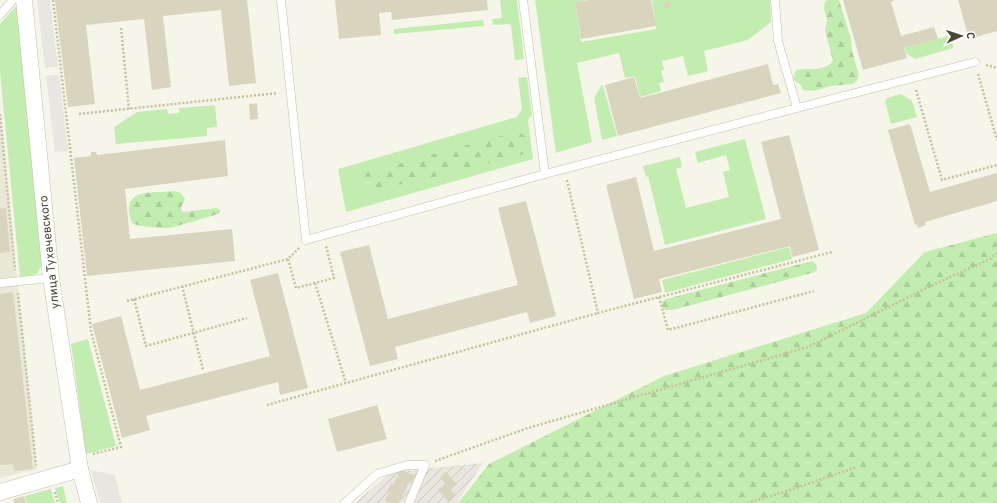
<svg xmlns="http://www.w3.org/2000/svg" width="997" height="503" viewBox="0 0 997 503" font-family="Overpass,sans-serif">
<defs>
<pattern id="industrial-furrows" width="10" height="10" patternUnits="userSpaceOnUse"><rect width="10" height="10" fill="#e8e6de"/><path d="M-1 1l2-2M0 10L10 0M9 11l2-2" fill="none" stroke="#c8c7bf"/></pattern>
<pattern id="forest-firs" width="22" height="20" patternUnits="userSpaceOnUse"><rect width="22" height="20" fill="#c3ecb0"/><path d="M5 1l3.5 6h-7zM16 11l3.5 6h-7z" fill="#a9cc98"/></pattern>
</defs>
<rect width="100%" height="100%" fill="#f6f5ea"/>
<polygon fill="#eae8d7" points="0,114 37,469 0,478"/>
<polygon fill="url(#industrial-furrows)" points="483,463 457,503 355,503 391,472"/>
<g fill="#c3ecb0">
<polygon points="500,0 517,0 524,59 515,60 511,25 509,24 493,25 492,19 502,18"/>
<polygon points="535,0 586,0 575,2 581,42 656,29 652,0 770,0 771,22 748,40 704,51 708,71 688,76 683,56 662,61 664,70 661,71 664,82 659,83 661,91 640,97 635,76 625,78 619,53 577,63 592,142 556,153"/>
<polygon points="19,3 42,265 37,274 20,277 0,72 0,24"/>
<polygon points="483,20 484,26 394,34 394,29"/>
<polygon points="952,35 953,48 915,59 906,53 905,48"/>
<polygon points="527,77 532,115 528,120 533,159 346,212 338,169 517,117 522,109 518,78"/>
<polygon points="603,85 617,136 602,140 594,98 601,86"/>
<polygon points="901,94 912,101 917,117 891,124 885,101 887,98"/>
<polygon points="215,105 217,127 207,128 207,136 116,144 114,127 137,112 167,109 168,114 179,113 179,108"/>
<polygon points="745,139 766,219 665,245 648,176 646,177 643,166 680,157 682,167 676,169 686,208 729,197 723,172 730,170 726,155 698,163 695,152"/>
<polygon points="789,247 792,259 665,293 662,280"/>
<polygon points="88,339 116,446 86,454 71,344"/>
<polygon points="63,486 67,503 60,503 55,488"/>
<polygon points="51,489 55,503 27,503 25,496"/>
</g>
<g fill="url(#forest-firs)">
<path d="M828 0H839L851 39 852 51 859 75 857 81 852 84 831 86 814 91 803 90 800 84 793 79 796 70C810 67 822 73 833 61L825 30 827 20 824 8 825 1Z"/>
<path d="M516 132 524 135 528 142 527 151 521 155 448 174 380 189C363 191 356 177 371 171Z"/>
<path d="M175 191 181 193 185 199C184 204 178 207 183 212L216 208 220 210V213C217 215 174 227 169 228 162 228 137 227 132 223 119 186 153 194 175 191Z"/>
<polygon points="997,233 997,503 458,503 489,464 664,376 866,313 925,252"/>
<polygon points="812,261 816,264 817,270 812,273 672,310 665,310 662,306 662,302 666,299"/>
</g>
<g fill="#e7e6e1">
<polygon points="37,0 50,0 58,67 45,68"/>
<polygon points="59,74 68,151 55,152 46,76"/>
<polygon points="91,470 115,475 122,503 100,503"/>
</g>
<g fill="#d8d4be">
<polygon points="55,0 247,0 256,83 229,86 221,10 163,16 171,87 152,90 144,19 86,25 95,104 68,107"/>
<polygon points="335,0 487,0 488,10 392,20 391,12 379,13 381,35 339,39"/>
<polygon points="589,0 651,0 656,26 581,39 575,2"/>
<polygon points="843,0 895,0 891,2 901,36 934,27 938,39 904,48 907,58 863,70"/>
<polygon points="958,0 997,0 997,31 969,39"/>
<polygon points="670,1 671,7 664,8 663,3"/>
<polygon points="768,64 773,85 778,84 781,93 618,136 605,85 634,77 640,98"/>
<polygon points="257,103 258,119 250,120 249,104"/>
<polygon points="910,124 930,192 997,173 997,201 925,222 926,225 918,228 917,224 915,225 888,130"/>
<polygon points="789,135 819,250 792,257 790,246 659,279 662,292 634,299 606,185 636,177 654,251 781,219 761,142"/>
<polygon points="225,140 228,176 125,189 130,239 232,229 235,261 87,276 74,158 91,156 91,152 96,152 97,155"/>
<polygon points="526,201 556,316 530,323 527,312 395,347 398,359 370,366 340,252 369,245 388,319 518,285 498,208"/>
<polygon points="0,206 1,209 6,208 10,252 0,253"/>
<polygon points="278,273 308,388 280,395 278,382 146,416 150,430 122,438 92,324 121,316 140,390 270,356 250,280"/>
<polygon points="13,292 33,469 14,471 13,464 0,465 0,294"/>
<polygon points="377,405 387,439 337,452 328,419"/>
<polygon points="401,469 415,476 411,484 409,482 405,491 398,487 405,491 401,499 387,491 391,484 393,485 397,477 406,481 397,476"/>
<polygon points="446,472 456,483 450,489 440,477"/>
<polygon points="445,484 455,495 448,501 438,490"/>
<polygon points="389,493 401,499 398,503 390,503 385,500"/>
<polygon points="24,496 26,503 14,503 13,499"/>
</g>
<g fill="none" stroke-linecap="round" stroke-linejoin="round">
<g stroke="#c2bfab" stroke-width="9">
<g id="lane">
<polyline points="281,0 306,240 545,174 797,108 778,41 775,0"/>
<polyline points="523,0 545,174"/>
<polyline points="0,15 13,0"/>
<polyline points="797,108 975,62"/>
<polyline points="0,283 51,278"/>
<polyline points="345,503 377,474 407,465 425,465 409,503"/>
</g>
</g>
<g stroke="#c2bfab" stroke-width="17">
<g id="street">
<polyline points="24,0 51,278 80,469 89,503"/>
<polyline points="0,492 80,469"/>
</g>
</g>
<g stroke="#c5c09b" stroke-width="2.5" stroke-dasharray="2 2" stroke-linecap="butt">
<polyline points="53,0 91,331 121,447 93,454"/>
<polyline points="121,28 129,109"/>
<polyline points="986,65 997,68"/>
<polyline points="978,74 997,140"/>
<polyline points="916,90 942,180 997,165"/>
<polyline points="0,114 15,270"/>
<polyline points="79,114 278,93"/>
<polyline points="567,180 598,313 832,252"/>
<polyline points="288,259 296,288 334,278 326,246"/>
<polyline points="315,283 346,383"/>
<polyline points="182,286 203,370"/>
<polyline points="18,293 36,465"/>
<polyline points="659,297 668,330 814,291"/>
<polyline points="134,299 146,346 247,318"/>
<polyline points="127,301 288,259 299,248"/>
<polyline points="267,405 598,313"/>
<polyline points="435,461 528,428 808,347 935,284 990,259 997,253"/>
<polyline points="55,492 58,503"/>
<polyline points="747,503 784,492 857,467"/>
</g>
<use href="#lane" stroke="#fff" stroke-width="8"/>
<use href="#street" stroke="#fff" stroke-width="16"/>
</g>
<g text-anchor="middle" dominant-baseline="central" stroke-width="3" stroke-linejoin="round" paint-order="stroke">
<g font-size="12" fill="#4a4737" stroke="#fff">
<text transform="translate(50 252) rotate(-96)">улица Тухачевского</text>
</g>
</g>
<g transform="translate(961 36) rotate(87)" stroke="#ffffff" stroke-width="3" paint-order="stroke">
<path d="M0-3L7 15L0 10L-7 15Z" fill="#4a4737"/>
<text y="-6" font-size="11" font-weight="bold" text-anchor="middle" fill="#4a4737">С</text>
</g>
</svg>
